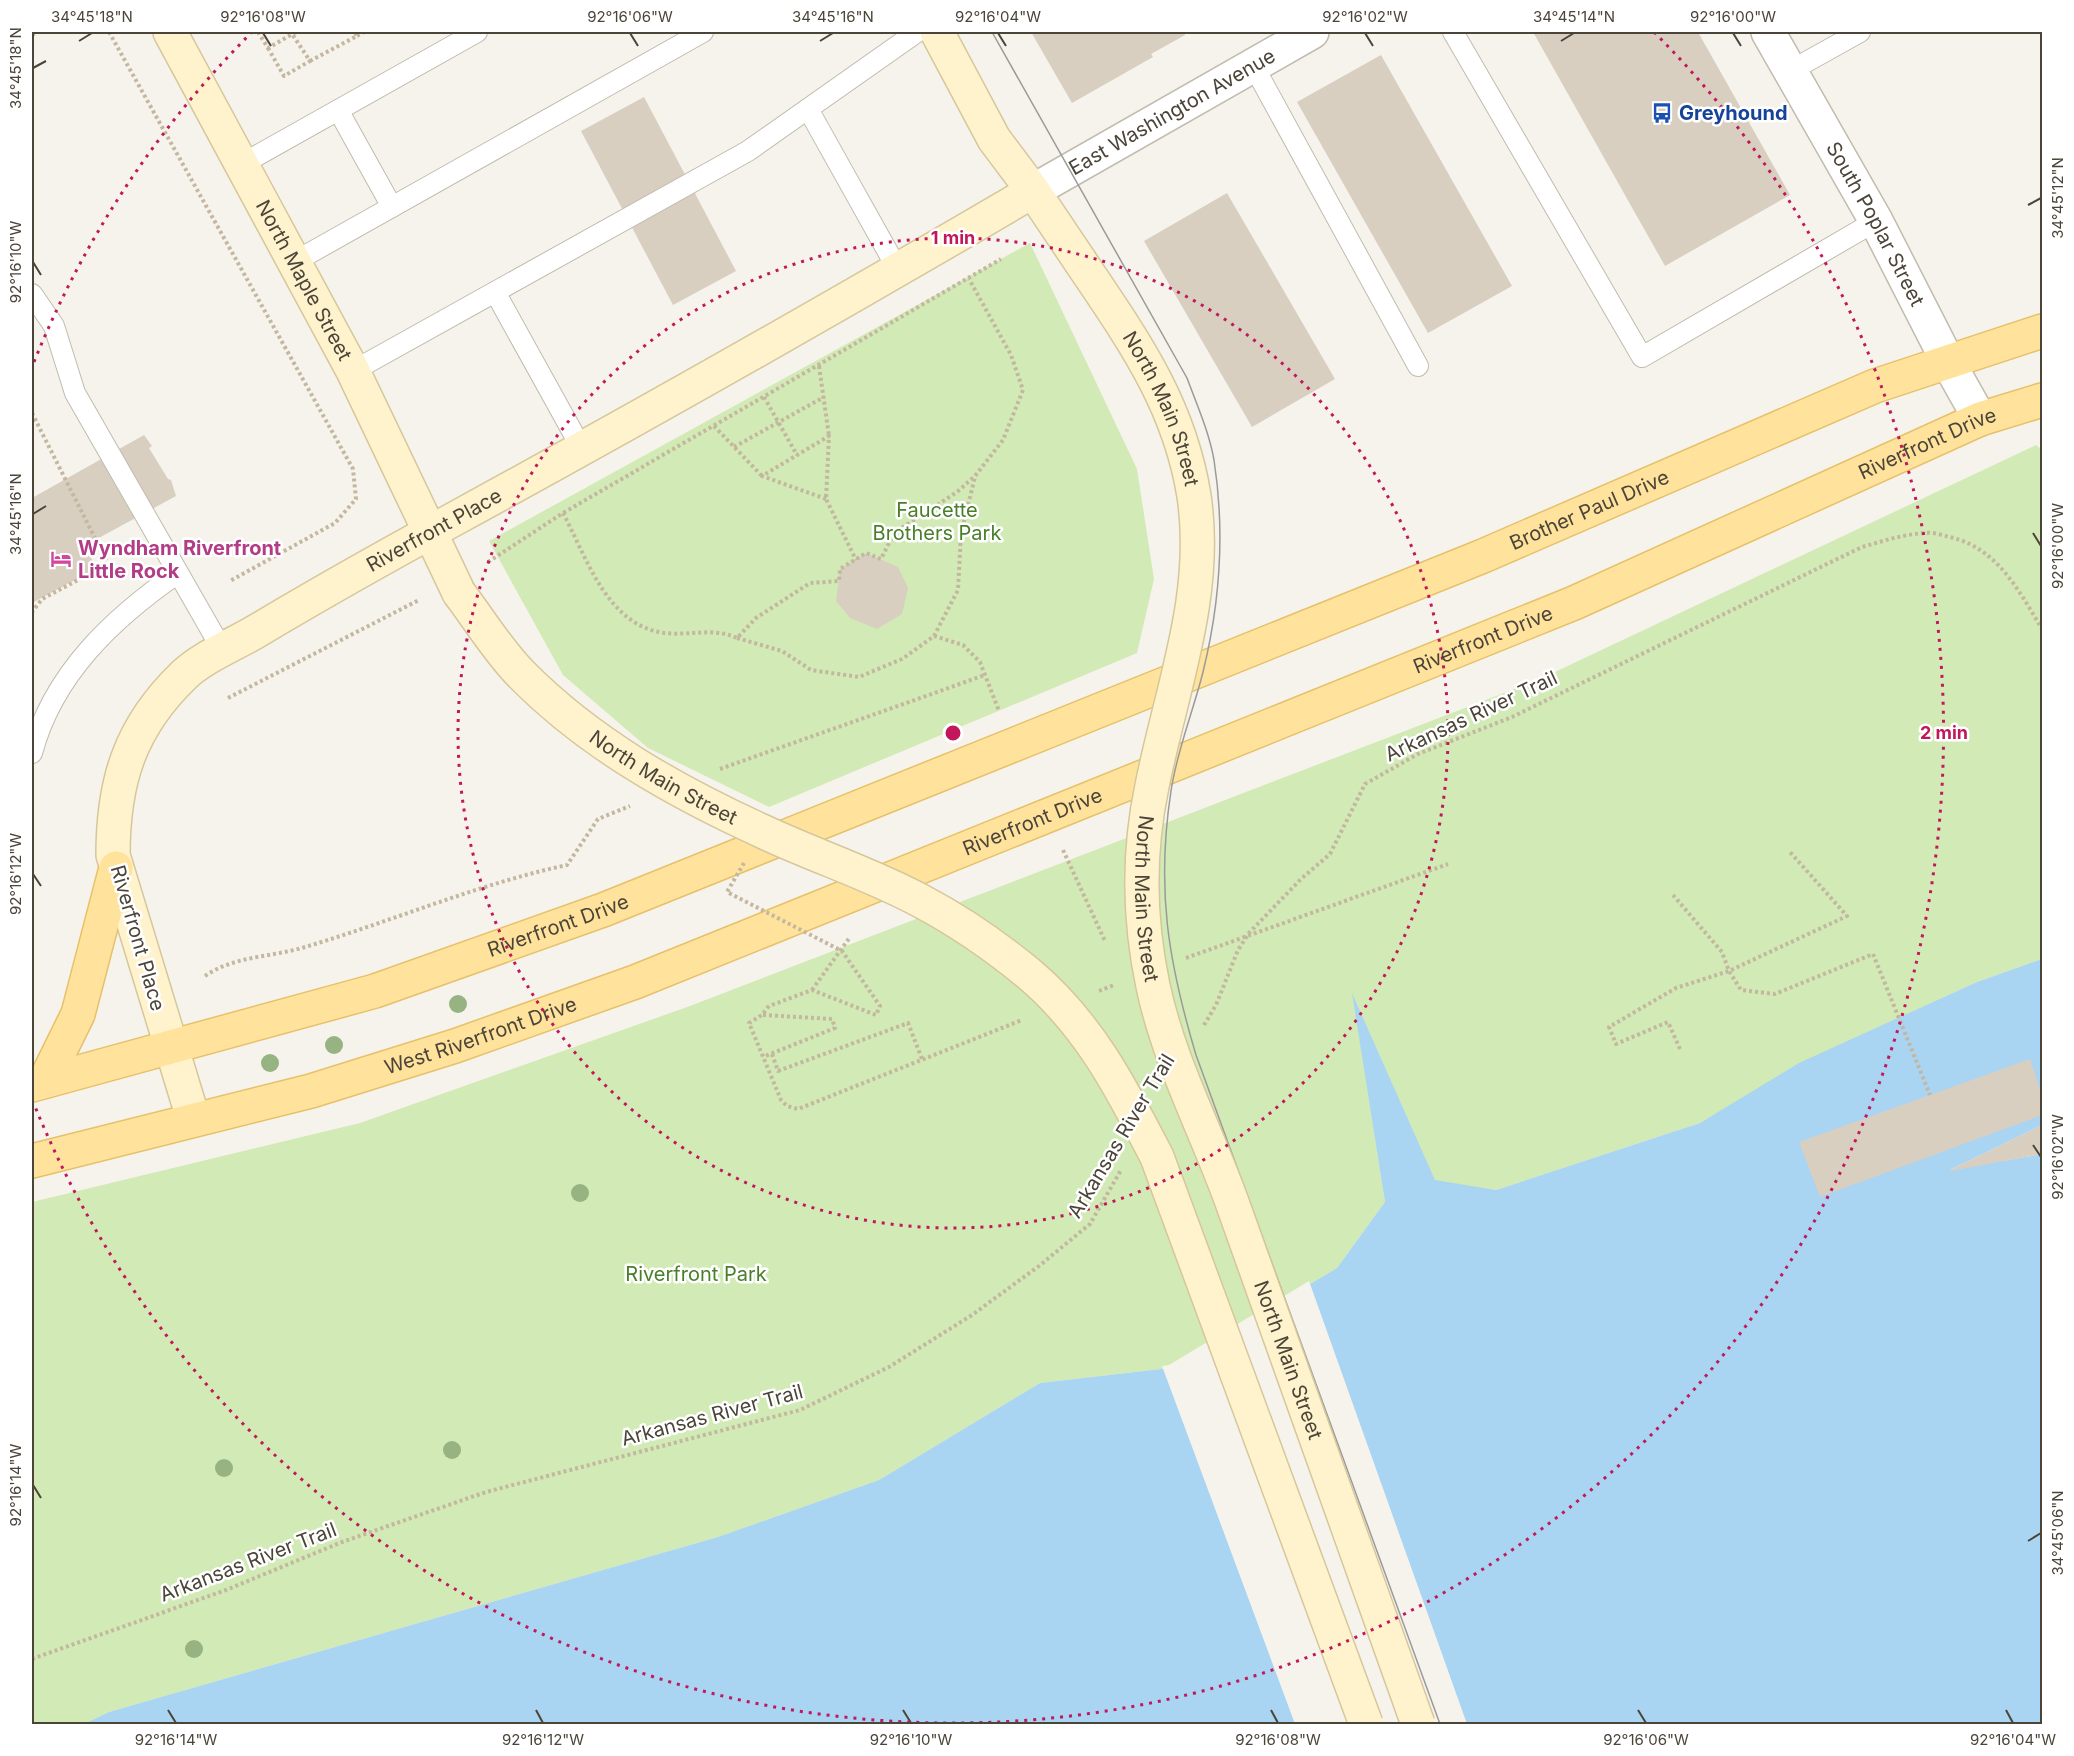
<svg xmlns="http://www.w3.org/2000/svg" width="2074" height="1756" viewBox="0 0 2074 1756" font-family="Inter,sans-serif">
<rect width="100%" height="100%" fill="#f6f3ec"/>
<g fill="#d2eab5">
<polygon points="1030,243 1137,469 1154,579 1137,653 769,807 648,748 563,675 489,541"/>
<polygon points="2036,445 2042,450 2042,959 1977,982 1812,1058 1700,1123 1496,1190 1435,1181 1353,996 1385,1202 1337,1268 1170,1368 1040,1383 879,1480 718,1537 109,1712 84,1724 32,1724 32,1202 360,1123 690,1006 1540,679"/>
</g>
<polygon fill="#a9d4f2" points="2042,959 2042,1125 1950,1170 2042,1154 2042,1724 84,1724 109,1712 718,1537 879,1480 1040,1383 1170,1368 1337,1268 1385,1202 1352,993 1435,1180 1496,1190 1700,1123 1799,1063 1977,982"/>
<polygon fill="#f6f3ec" points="1309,1281 1467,1724 1295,1724 1162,1366 1169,1365"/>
<g fill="#d8cfc1">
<polygon points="1031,32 1184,32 1185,35 1151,54 1153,57 1072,103"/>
<polygon points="1533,32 1698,32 1790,195 1665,266"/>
<polygon points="1381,55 1512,286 1428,333 1297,102"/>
<polygon points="644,97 736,271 673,305 581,131"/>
<polygon points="1227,193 1335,379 1252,427 1144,241"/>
<polygon points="144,435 152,446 149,448 168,479 171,480 176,496 84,546 97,568 32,603 32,498"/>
<polygon points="866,553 898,567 908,588 902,614 877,629 850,618 836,601 840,569"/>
<polygon points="2030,1059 2042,1095 2042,1115 1820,1197 1799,1142"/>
<polygon points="2042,1125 2042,1154 1950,1171 1950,1170"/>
</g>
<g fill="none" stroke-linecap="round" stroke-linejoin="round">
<g stroke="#c2bbae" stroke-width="22">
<g id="service">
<polyline points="1453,32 1642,357 1876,221"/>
<polyline points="1253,65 1418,366"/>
<polyline points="1790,71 1860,32"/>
<polyline points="808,109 898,270"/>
<polyline points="338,110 392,207"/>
<polyline points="242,164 477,32"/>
<polyline points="294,262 703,32"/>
<polyline points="495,292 582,449"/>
<polyline points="32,294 54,326 75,393 223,651"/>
<polyline points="353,371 748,151 917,32"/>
<path d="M32 753C53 674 113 618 178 573"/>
</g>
</g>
<g stroke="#c2bbae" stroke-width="36">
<g id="minor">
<path id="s1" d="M1768 32 1876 221 1948 362 1980 419"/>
</g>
</g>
<g stroke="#c2bbae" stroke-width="36">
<g id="tertiary">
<path id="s2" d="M1033 191 1312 32"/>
</g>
</g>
<g stroke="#d6c79b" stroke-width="36">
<g id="secondary">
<path id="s3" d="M170 32 353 371 459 593"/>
<polyline points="937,32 994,139 1033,191 1080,261"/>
<path id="s4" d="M193 1118 113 855C113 781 130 727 184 675 203 657 233 645 255 632 322 592 388 555 456 518 650 412 842 303 1033 191"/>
</g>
</g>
<g stroke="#e6c16a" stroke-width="36">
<g id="primary">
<polyline points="45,1081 78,1014 116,868"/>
<path id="s5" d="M32 1085 375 991 603 910 1483 556 1875 386 2042 331"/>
<path id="s6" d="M32 1161 311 1091 455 1046 635 982 1574 603 1980 419 2042 400"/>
</g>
</g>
<g stroke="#c4b79f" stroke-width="4" stroke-dasharray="3 3" stroke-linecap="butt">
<polyline points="109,32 353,469 356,499 335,523 230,581"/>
<polyline points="258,32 268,48 296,32"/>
<polyline points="32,35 37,32"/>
<polyline points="357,36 364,32"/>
<polyline points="268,48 284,76 310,61 292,34"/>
<polyline points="310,61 357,36 355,32"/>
<polyline points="819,366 829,436"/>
<polyline points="764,397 797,455"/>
<polyline points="32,413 108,564 42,599 32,612"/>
<polyline points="714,426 762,476"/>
<polyline points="734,447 824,397"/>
<polyline points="826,499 762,476 829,436 826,499 856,560"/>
<path d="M563 513C587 558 607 626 665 633 690 636 714 627 737 638L756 618 810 583 839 581 840 569 866 553 881 559 894 533 957 492 975 476 1003 440 1023 390 1011 355 969 279"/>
<polyline points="488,562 563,513 1001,259"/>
<polyline points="934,636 963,645 980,662 999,711"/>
<polyline points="737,638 782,651 811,670 859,677 902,659 934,636 958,590 961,533 975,477"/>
<polyline points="228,698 419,600"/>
<polyline points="720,769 985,675"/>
<polyline points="1063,850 1105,941"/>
<polyline points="1673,895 1722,952 1729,971 1741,990 1775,994 1873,954 1930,1095"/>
<polyline points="1186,958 1448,864"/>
<path d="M205 976C233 956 273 957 305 947 393 921 478 884 567 865L598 819 630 806"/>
<polyline points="812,990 850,937"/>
<polyline points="1099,991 1114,985"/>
<polyline points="769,1006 762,1015 749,1023 781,1100 787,1106 798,1109 1022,1020"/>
<polyline points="763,1015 832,1019 835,1028 763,1057"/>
<path d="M1204 1025 1216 1005 1238 950 1249 933 1301 879 1330 854 1365 784 1418 754 1512 717 1862 547C1883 541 1904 534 1926 533 1933 532 1942 535 1949 537 1997 547 2019 591 2042 629"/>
<polyline points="1680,1049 1668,1022 1616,1044 1609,1027 1676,988 1729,971 1847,916 1790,852"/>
<polyline points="772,1054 778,1071 908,1023 922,1059"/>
<polyline points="32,1659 226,1590 342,1542 486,1492 800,1410 889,1367 972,1315 1039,1266 1090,1224 1121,1170"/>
</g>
<use href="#service" stroke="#fff" stroke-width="20"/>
<use href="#minor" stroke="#fff" stroke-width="33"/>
<use href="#tertiary" stroke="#fff" stroke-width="33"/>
<use href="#secondary" stroke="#fff3cd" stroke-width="33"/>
<use href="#primary" stroke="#ffe39c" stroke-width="33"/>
<path stroke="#9a9a9a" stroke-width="1.5" d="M992 32 1187 378C1197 405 1209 432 1214 460 1225 531 1220 603 1203 672 1193 712 1177 750 1171 791 1156 889 1168 961 1196 1055L1440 1724"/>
<g stroke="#d6c79b" stroke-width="36" stroke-linecap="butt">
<g id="secondary-bridge">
<path id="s7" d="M1080 261C1131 337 1179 402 1194 496 1209 596 1171 690 1152 786 1138 852 1139 920 1153 986 1169 1062 1207 1132 1233 1205 1295 1378 1356 1551 1418 1724"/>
<path id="s8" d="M459 593C479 619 498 651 521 674 589 743 676 792 764 832 815 856 871 874 921 901 959 921 995 946 1028 973 1089 1024 1122 1089 1157 1157L1366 1724"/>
</g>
</g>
<polyline stroke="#c4b79f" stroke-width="4" stroke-dasharray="3 3" stroke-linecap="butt" points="744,863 727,892 842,951 880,1006 876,1015 812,990 769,1006"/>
<use href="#secondary-bridge" stroke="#fff3cd" stroke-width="33"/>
</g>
<g fill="#97b381">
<circle cx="458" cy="1004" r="9"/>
<circle cx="334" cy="1045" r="9"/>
<circle cx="270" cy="1063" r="9"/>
<circle cx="580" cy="1193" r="9"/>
<circle cx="452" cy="1450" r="9"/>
<circle cx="224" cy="1468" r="9"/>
<circle cx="194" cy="1649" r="9"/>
</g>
<path fill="none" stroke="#4b4439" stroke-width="2" d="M263 33 271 46M630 33 638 46M998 33 1006 46M1365 33 1373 46M1733 33 1741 46M79 41 92 33M820 41 833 33M1561 41 1574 33M33 68 46 61M2028 205 2041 198M33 262 41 275M33 514 46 506M2033 533 2041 546M33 874 41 886M2033 1145 2041 1157M33 1485 41 1498M2028 1541 2041 1533M168 1710 176 1723M536 1710 543 1723M903 1710 911 1723M1271 1710 1278 1723M1638 1710 1646 1723M2006 1710 2013 1723"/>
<g fill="none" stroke="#c2185b" stroke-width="3" stroke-dasharray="3 6">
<circle cx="953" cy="733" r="495"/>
<path d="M34 362A991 991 0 0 1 252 32M1654 32A991 991 0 1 1 34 1104"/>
</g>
<defs>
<g id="bus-bare" transform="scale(1.62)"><path d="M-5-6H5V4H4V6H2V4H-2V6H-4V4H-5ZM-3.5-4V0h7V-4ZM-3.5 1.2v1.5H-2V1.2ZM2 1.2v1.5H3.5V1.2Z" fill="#1a4fb4" stroke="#fff" stroke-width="2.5" paint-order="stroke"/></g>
<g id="hotel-bare" transform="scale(1.62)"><path d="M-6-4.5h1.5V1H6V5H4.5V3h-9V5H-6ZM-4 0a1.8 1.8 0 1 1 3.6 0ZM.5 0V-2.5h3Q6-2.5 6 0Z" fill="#d1479c" stroke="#fff" stroke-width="2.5" paint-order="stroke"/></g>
</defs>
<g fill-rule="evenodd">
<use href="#bus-bare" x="1662" y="113"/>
<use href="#hotel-bare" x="61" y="559"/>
</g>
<g text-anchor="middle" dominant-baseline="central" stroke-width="5" stroke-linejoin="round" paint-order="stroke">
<g font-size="20" fill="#4b4439" stroke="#fff">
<text stroke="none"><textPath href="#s2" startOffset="160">East Washington Avenue</textPath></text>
<text stroke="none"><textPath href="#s1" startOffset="220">South Poplar Street</textPath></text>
<text stroke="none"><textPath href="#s3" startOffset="282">North Maple Street</textPath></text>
<text stroke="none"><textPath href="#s7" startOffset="170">North Main Street</textPath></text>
<text stroke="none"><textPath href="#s6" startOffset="2030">Riverfront Drive</textPath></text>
<text stroke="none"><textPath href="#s5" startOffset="1662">Brother Paul Drive</textPath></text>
<text stroke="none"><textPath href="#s4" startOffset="764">Riverfront Place</textPath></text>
<text stroke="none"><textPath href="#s6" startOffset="1544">Riverfront Drive</textPath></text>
<text transform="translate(1471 716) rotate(-25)">Arkansas River Trail</text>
<text stroke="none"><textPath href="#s8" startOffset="279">North Main Street</textPath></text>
<text stroke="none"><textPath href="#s6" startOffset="1058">Riverfront Drive</textPath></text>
<text stroke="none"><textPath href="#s7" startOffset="672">North Main Street</textPath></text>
<text stroke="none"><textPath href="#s5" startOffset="550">Riverfront Drive</textPath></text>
<text transform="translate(138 938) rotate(74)">Riverfront Place</text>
<text stroke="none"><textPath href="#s6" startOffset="466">West Riverfront Drive</textPath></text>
<text transform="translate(1121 1136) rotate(-59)">Arkansas River Trail</text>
<text stroke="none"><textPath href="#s7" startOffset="1158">North Main Street</textPath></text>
<text transform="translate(712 1415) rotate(-15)">Arkansas River Trail</text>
<text transform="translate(248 1562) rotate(-21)">Arkansas River Trail</text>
</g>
<g font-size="20" font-weight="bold" fill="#164399" stroke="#fff" text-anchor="start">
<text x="1679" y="113">Greyhound</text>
</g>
<g font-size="20" fill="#4a7f2a" stroke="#fff">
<text x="937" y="510">Faucette<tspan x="937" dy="23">Brothers Park</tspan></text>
<text x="696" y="1274">Riverfront Park</text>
</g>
<g font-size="20" font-weight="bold" fill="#b23c85" stroke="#fff" text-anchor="start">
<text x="78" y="548">Wyndham Riverfront<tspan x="78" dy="23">Little Rock</tspan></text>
</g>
</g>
<circle cx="953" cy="733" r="9" fill="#c2185b" stroke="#fff" stroke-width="3"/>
<g font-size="18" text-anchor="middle" font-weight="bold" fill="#c2185b" stroke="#fff" stroke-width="5" stroke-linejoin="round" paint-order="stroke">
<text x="953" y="244">1 min</text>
<text x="1944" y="739">2 min</text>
</g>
<rect width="2074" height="1756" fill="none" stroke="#ffffff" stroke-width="66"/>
<rect x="33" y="33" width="2008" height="1690" fill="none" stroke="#4b4439" stroke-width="2"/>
<g font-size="15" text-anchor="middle" fill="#4b4439">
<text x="92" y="22">34°45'18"N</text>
<text x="263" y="22">92°16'08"W</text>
<text x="630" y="22">92°16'06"W</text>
<text x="833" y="22">34°45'16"N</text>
<text x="998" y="22">92°16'04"W</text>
<text x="1365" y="22">92°16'02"W</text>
<text x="1574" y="22">34°45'14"N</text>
<text x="1733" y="22">92°16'00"W</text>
<text transform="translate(16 68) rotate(-90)" y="5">34°45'18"N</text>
<text transform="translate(2058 198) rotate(-90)" y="5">34°45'12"N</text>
<text transform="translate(16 262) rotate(-90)" y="5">92°16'10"W</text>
<text transform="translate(16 514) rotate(-90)" y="5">34°45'16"N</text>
<text transform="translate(2058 546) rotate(-90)" y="5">92°16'00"W</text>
<text transform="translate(16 874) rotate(-90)" y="5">92°16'12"W</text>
<text transform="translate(2058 1157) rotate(-90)" y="5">92°16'02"W</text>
<text transform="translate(16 1485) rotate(-90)" y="5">92°16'14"W</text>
<text transform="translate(2058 1533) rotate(-90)" y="5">34°45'06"N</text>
<text x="176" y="1745">92°16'14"W</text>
<text x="543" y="1745">92°16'12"W</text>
<text x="911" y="1745">92°16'10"W</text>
<text x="1278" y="1745">92°16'08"W</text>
<text x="1646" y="1745">92°16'06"W</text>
<text x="2013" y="1745">92°16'04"W</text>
</g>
</svg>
